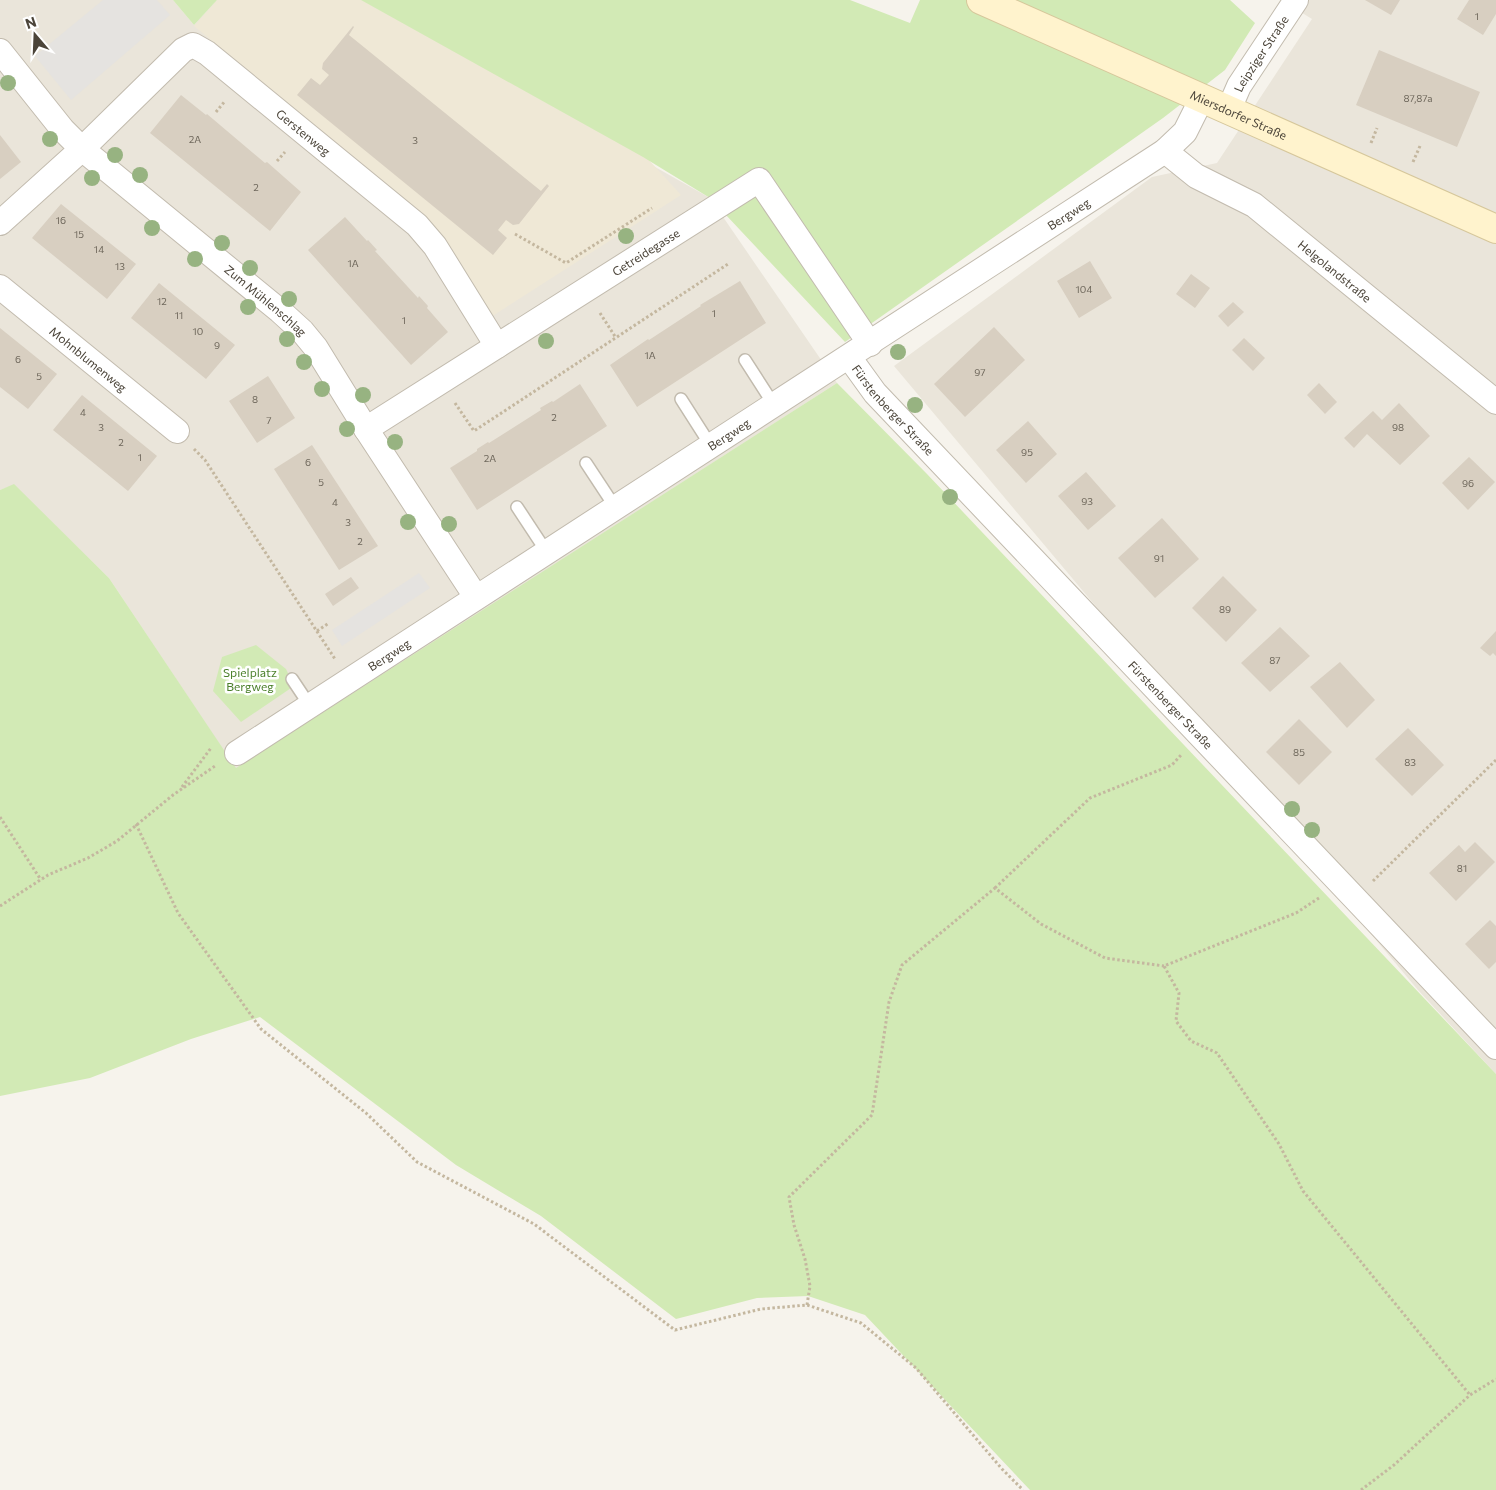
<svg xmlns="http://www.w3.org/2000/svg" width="1496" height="1490" viewBox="0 0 1496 1490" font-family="Commissioner,sans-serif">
<rect width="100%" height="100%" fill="#f6f3ec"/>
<g fill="#eae5da">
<polygon points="0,0 173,0 194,25 217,0 359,0 710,198 837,383 236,769 109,578 14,485 0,490"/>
<polygon points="1281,0 1496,0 1496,1074 1418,990 894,366 1152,177 1217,163 1312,19"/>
</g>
<polygon fill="#efe8d6" points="217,0 362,0 648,159 681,195 491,317 426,216 194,26"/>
<g fill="#d2eab5">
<polygon points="173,0 217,0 194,25"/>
<polygon points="361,0 850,0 910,23 920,0 1230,0 1255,23 1225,70 1163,118 845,342 710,198 643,157"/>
<polygon points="837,383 927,474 1496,1074 1496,1490 1030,1490 865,1315 808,1296 757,1298 676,1319 541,1216 456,1165 260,1017 191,1039 90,1078 0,1096 0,490 14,484 109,578 236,768"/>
<polygon points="256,645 286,669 294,686 241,722 213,691 222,657"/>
</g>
<g fill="#e5e3e0">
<polygon points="103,0 157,0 170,15 71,100 35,56"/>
<polygon points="419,573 430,588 342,646 332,630"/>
</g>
<g fill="#d8cfc1">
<polygon points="1365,0 1400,0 1391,15"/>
<polygon points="1469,0 1496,0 1496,14 1483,35 1457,19"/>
<polygon points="353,26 354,27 349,35 541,191 547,184 549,186 519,224 513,225 506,220 498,230 507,238 493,255 297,95 311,78 320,85 329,75 322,69 323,63"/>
<polygon points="1379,50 1480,92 1457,147 1356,105"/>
<polygon points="181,95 206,115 207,114 265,163 267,162 301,192 270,231 150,133"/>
<polygon points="0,135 21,162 0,179"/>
<polygon points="61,204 136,264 107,299 32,238"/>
<polygon points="345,217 367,241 368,240 377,250 375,251 418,298 419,296 428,306 427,308 448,332 411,365 308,250"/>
<polygon points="1090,261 1112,298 1079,318 1057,281"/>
<polygon points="1191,274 1210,288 1195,308 1176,294"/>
<polygon points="740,281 766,323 637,407 610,365 648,339 649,340 701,306 700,305"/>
<polygon points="159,283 235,345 206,379 131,318"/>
<polygon points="1233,302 1244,312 1228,327 1218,316"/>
<polygon points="994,327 1025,360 965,417 934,384"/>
<polygon points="0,328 57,374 28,409 0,387"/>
<polygon points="1244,338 1265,358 1253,371 1232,350"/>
<polygon points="268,376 295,418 257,443 229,401"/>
<polygon points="1319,383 1337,402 1325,414 1307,395"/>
<polygon points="580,384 607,426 477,510 450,468 477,451 477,449 488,442 489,443 541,410 540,408 552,401 553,402"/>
<polygon points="82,395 157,456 128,491 53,430"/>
<polygon points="1399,403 1430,436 1400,465 1367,434 1354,448 1344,438 1373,411 1382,420"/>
<polygon points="1028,421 1057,454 1026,483 996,450"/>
<polygon points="312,445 378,546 339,570 274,469"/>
<polygon points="1469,457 1495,482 1468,510 1442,483"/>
<polygon points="1086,472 1116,506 1088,530 1058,496"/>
<polygon points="1162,518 1199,559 1155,598 1118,558"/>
<polygon points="1223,576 1257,610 1226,642 1192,608"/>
<polygon points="351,577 359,588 333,606 325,594"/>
<polygon points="1280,627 1310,656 1270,692 1241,663"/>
<polygon points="1496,631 1496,656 1493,653 1490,656 1480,648"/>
<polygon points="1340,662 1375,700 1347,728 1310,687"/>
<polygon points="1299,719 1332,752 1299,785 1266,752"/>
<polygon points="1408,728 1444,765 1412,796 1375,759"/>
<polygon points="1475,842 1495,862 1456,901 1429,873 1459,845 1465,852"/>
<polygon points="1490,920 1496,926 1496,962 1489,969 1465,944"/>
</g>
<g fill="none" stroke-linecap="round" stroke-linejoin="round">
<g stroke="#c2bbae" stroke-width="14">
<g id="lane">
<polyline points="745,360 774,405"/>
<polyline points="681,399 711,446"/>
<polyline points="586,463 615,507"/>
<polyline points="517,507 546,551"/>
<polyline points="292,679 310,706"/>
</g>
</g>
<g stroke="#c2bbae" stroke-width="26">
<g id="street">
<path id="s1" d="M0 51 63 130 82 149 280 311 302 331 316 348 366 429 476 597"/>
<path id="s2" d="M1229 109 1239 86 1296 0"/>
<path id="s3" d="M1165 151 1196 176 1254 205 1496 402"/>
<path id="s4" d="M0 223 82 149 183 50 193 45 207 53 417 225 435 246 497 346"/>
<path id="s5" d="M0 287 177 431"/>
<path id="s6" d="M849 357 875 393 1496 1047"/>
<path id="s7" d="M366 429 759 180 870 344"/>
<path id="s8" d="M237 753 1165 151 1185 132 1202 98"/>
</g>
</g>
<g stroke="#d6c79b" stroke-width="30">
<g id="secondary">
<path id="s9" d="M981 0 1496 229"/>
</g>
</g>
<g stroke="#c4b79f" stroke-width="3" stroke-dasharray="2.5 2.5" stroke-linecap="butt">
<polyline points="216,112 225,101"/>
<polyline points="1371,143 1377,128"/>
<polyline points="277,161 285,152"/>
<polyline points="1413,162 1420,146"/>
<polyline points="515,234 566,263 652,208"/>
<polyline points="600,313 616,338"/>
<polyline points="455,403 474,431 728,264"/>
<polyline points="194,449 205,460 335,659"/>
<polyline points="317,631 329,623"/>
<polyline points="182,787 211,748"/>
<polyline points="0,817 41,880"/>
<polyline points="136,824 178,913 261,1029 366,1113 417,1162 534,1224 675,1330 761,1309 807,1305 861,1323 916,1368 1002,1469 1023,1490"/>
<polyline points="1373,881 1496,760"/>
<polyline points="995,888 1090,798 1172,765 1181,755"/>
<polyline points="1319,898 1296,913 1164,966 1179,993 1176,1021 1191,1041 1217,1053 1279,1144 1303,1191 1470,1395"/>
<polyline points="0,906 48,875 88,858 117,841 173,795 215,766"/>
<polyline points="807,1305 810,1286 805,1259 794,1225 789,1197 872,1115 889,1002 902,965 995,888 1041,924 1105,958 1164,966"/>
<polyline points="1361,1490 1394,1465 1470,1395 1496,1379"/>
</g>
<use href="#lane" stroke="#fff" stroke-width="11"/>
<use href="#street" stroke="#fff" stroke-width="24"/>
<use href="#secondary" stroke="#fff3cd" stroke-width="28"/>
</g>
<g fill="#97b381">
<circle cx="8" cy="83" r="8"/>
<circle cx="50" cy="139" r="8"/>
<circle cx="115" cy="155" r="8"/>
<circle cx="140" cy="175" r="8"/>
<circle cx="92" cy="178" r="8"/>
<circle cx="152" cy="228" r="8"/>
<circle cx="626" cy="236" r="8"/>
<circle cx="222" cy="243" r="8"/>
<circle cx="195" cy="259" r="8"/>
<circle cx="250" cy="268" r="8"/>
<circle cx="289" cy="299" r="8"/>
<circle cx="248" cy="307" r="8"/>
<circle cx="287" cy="339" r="8"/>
<circle cx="546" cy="341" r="8"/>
<circle cx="898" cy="352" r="8"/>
<circle cx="304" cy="362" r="8"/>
<circle cx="322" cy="389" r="8"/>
<circle cx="363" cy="395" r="8"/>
<circle cx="915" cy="405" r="8"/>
<circle cx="347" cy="429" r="8"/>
<circle cx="395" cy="442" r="8"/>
<circle cx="950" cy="497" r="8"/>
<circle cx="408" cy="522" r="8"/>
<circle cx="449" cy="524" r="8"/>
<circle cx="1292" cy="809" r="8"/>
<circle cx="1312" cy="830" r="8"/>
</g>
<g text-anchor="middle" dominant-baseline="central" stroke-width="5" stroke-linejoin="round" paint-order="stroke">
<g font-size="10" fill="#6e675b">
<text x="1477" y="16">1</text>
<text x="1418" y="98">87,87a</text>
<text x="195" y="139">2A</text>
<text x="415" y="140">3</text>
<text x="256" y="187">2</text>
<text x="61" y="220">16</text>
<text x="79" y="234">15</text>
<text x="99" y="249">14</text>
<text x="353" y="263">1A</text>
<text x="120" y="266">13</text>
<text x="1084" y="289">104</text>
<text x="162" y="301">12</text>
<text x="714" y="313">1</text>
<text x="179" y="315">11</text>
<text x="404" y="320">1</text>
<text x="198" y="331">10</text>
<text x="217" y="345">9</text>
<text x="650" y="355">1A</text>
<text x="18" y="359">6</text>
<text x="980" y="372">97</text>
<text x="39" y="376">5</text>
<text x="255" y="399">8</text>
<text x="83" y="412">4</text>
<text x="554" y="417">2</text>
<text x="269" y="420">7</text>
<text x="101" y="427">3</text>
<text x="1398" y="427">98</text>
<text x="121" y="442">2</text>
<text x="1027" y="452">95</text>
<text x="140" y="457">1</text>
<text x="490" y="458">2A</text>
<text x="308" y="462">6</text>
<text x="321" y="482">5</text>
<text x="1468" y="483">96</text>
<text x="1087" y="501">93</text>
<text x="335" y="502">4</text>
<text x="348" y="522">3</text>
<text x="360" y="541">2</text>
<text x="1159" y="558">91</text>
<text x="1225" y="609">89</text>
<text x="1275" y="660">87</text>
<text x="1299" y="752">85</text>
<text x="1410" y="762">83</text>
<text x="1462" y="868">81</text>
</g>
<g font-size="12" fill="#4b4439" stroke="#fff">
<text stroke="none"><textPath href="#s2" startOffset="64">Leipziger Straße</textPath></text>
<text stroke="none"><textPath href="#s9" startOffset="282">Miersdorfer Straße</textPath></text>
<text stroke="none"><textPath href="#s4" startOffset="404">Gerstenweg</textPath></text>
<text stroke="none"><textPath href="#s8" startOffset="991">Bergweg</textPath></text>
<text stroke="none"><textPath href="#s7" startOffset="331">Getreidegasse</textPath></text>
<text stroke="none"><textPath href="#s3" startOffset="209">Helgolandstraße</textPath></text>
<text stroke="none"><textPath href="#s1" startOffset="366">Zum Mühlenschlag</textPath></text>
<text stroke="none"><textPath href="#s5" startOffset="114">Mohnblumenweg</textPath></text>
<text stroke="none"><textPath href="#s6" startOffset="69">Fürstenberger Straße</textPath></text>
<text stroke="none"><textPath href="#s8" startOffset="586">Bergweg</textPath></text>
<text stroke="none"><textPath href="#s8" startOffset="181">Bergweg</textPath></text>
<text stroke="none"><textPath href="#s6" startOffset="474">Fürstenberger Straße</textPath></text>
</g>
<g font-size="12" fill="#4a7f2a" stroke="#fff">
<text x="250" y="672">Spielplatz<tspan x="250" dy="14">Bergweg</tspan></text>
</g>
</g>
<g transform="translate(35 35) rotate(341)" stroke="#ffffff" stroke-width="4" paint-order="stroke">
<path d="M0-4L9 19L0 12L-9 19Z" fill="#4b4439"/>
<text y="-8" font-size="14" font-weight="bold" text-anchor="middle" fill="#4b4439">N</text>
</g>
</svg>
